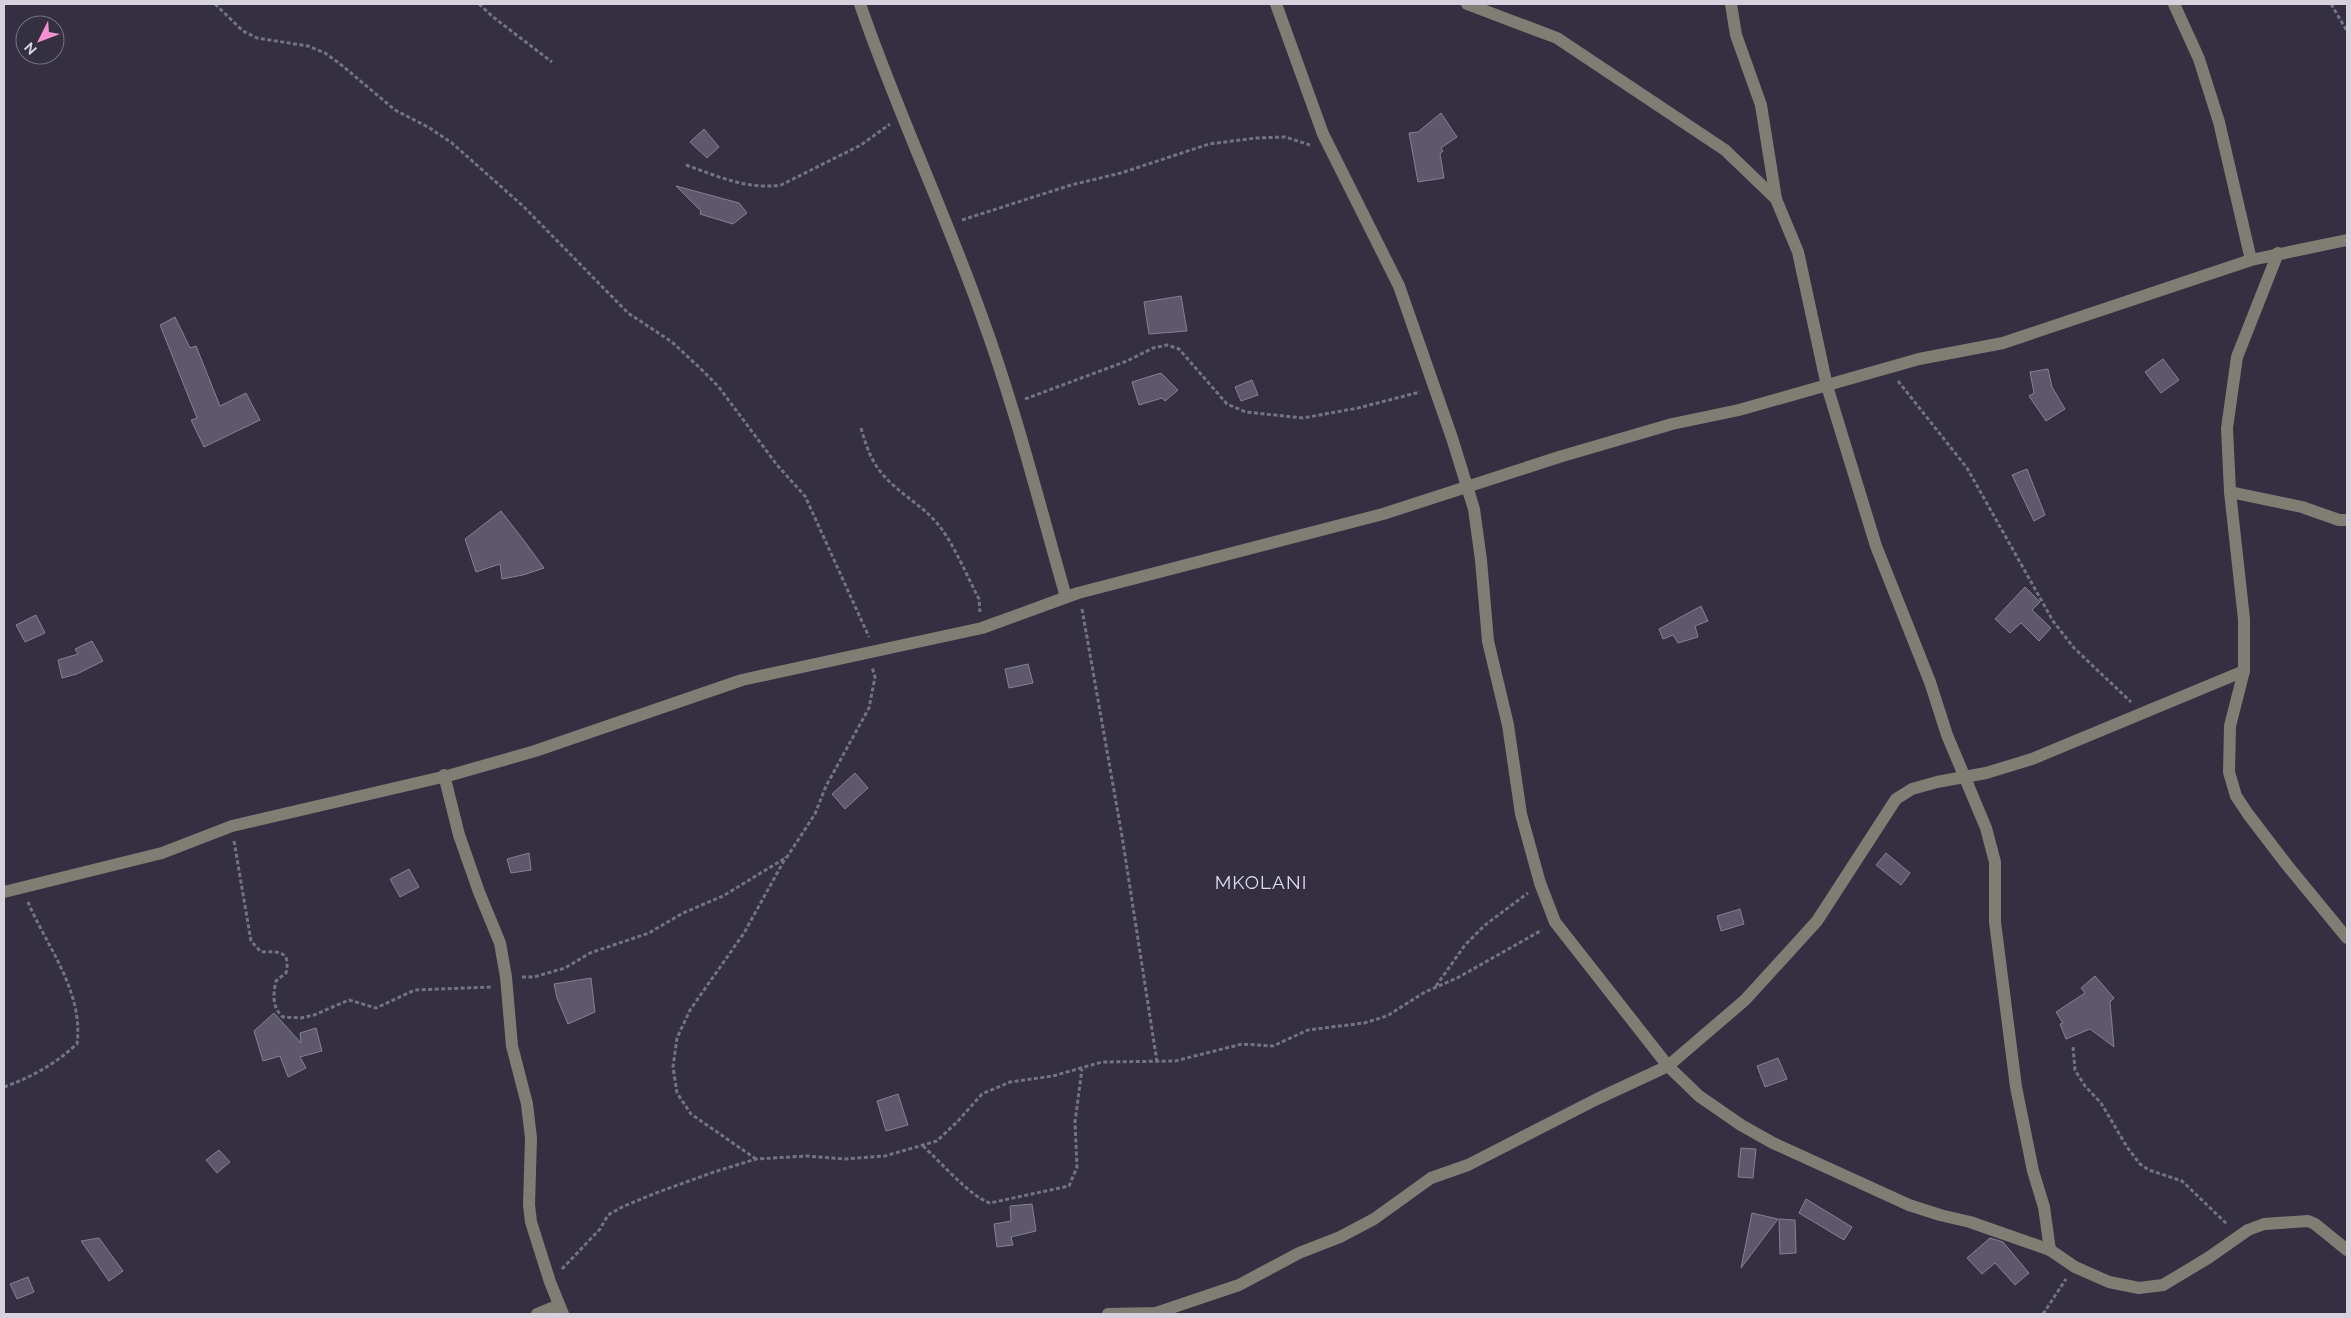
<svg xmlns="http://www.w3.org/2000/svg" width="2351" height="1318" viewBox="0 0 2351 1318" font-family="Raleway,sans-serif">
<rect width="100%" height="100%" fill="#343041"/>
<g fill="#5d586b" stroke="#858094">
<polygon points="1441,113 1457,137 1441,148 1443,151 1440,154 1444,178 1418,182 1409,133 1418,132"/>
<polygon points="704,129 719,147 707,158 690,142"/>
<polygon points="676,186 739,203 747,213 733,224 700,214 701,211"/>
<polygon points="1181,296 1187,331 1149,334 1144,302"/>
<polygon points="175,317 190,348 196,346 220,406 246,393 260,420 204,447 191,420 197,418 160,325"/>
<polygon points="2163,359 2179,380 2161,393 2145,372"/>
<polygon points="2048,369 2052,387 2065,409 2046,421 2029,396 2034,393 2030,372"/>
<polygon points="1161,373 1178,390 1165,401 1162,398 1139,405 1132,382"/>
<polygon points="1252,380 1258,395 1241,401 1235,387"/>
<polygon points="2027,469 2045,515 2034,521 2012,475"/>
<polygon points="501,511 522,538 544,568 523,575 502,579 500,564 476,572 465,539"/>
<polygon points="2025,587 2040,602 2032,610 2051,628 2039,641 2021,623 2010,633 1995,619"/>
<polygon points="1701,606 1708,621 1695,626 1698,637 1678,643 1673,635 1663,639 1659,629"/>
<polygon points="36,615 45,633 25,642 16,625"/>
<polygon points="92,641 103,661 77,674 62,678 58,660 78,654 75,649"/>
<polygon points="1028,664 1033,683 1009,688 1005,669"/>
<polygon points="855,773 868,788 845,809 832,794"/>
<polygon points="529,853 531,870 511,873 507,859"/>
<polygon points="1886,853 1910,873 1901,885 1876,865"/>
<polygon points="409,869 419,887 400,897 390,879"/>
<polygon points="1740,909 1744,924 1721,931 1717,916"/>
<polygon points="2095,976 2114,998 2110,1002 2114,1047 2090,1029 2066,1039 2060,1024 2063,1023 2056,1012 2085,993 2081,988"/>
<polygon points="591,978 595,1012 568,1024 557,998 554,984"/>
<polygon points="274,1013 301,1043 300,1033 316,1028 322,1051 300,1057 306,1068 288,1077 280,1056 263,1061 254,1031"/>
<polygon points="1778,1058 1787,1079 1765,1087 1757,1066"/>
<polygon points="898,1094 908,1125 886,1131 877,1101"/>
<polygon points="1741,1148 1756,1149 1753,1178 1738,1177"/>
<polygon points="219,1150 230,1162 217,1173 206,1160"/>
<polygon points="1806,1199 1852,1227 1844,1240 1799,1213"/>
<polygon points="1032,1204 1036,1231 1011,1237 1013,1245 997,1247 994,1224 1011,1221 1010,1206"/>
<polygon points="1752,1213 1778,1219 1741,1268"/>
<polygon points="1779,1219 1795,1220 1796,1253 1780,1254"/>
<polygon points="99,1238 123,1271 109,1281 81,1241"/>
<polygon points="1990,1238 2003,1242 2029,1273 2015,1285 1995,1263 1982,1274 1967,1258"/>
<polygon points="28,1277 34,1292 17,1299 10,1284"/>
</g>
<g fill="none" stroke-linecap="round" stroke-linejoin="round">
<g stroke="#757281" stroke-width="3" stroke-dasharray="4 2.5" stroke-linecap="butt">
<polyline points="215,4 243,31 257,38 308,46 325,53 339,63 395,110 428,127 452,143 524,207 628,313 672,342 701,369 718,386 777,465 805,496 869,637"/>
<polyline points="479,4 493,17 552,62"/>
<polyline points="2331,4 2347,31"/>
<path d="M686 165C717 176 747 190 781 185L861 145 890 124"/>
<polyline points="962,220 1071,185 1121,173 1209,144 1256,138 1285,137 1310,145"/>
<polyline points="1898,381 1967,468 2053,621 2074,648 2131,702"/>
<polyline points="1025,399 1127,361 1153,348 1167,345 1179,349 1227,404 1246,412 1303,418 1358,408 1420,392"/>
<path d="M861 428C865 442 869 455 877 467 894 492 923 504 941 528 956 549 967 576 979 599L980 612"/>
<polyline points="1082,609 1122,836 1157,1062"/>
<path d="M234 841 251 941 261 952C279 951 291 951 286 973L276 981C273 994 272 1008 283 1017L301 1018 314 1015 349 1000 376 1008 415 990 491 987"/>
<polyline points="522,977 534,977 565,968 590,953 649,933 683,913 723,896 787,857 815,814 826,786 869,708 875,677 872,667"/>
<polyline points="1436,986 1465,945 1485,925 1528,893"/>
<polyline points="2073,1047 2075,1070 2085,1086 2101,1103 2127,1147 2140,1164 2149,1170 2182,1181 2228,1225"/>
<path d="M4 1087C32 1077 55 1064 77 1044 84 992 47 947 28 902"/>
<path d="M923 1146C941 1162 969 1196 990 1203L1069 1186 1077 1167 1075 1122 1082 1069"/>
<polyline points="756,1159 691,1114 677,1093 673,1067 677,1038 690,1010 744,933 786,857"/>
<polyline points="562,1269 600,1229 608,1215 622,1207 653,1194 714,1172 756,1159 807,1156 844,1159 885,1156 937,1141 957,1122 982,1094 1010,1082 1053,1076 1102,1062 1175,1061 1242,1044 1273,1046 1308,1030 1364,1023 1387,1016 1425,992 1459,977 1542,930"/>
<polyline points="2043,1314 2066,1279"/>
</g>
<g stroke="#807d74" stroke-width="12">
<path d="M860 4C896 109 944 210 981 314 1015 407 1039 503 1066 597"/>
<polyline points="1276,4 1323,134 1399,286 1452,438 1474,509 1481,560 1488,641 1508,725 1521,814 1540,883 1555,922 1668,1066 1699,1096 1741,1125 1773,1143 1909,1205 1940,1215 1970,1222 2050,1250 2075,1267 2109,1282 2139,1288 2163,1285 2208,1258 2248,1230 2264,1224 2308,1221 2315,1224 2347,1250"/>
<polyline points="1467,4 1557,38 1725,150 1776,199 1798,252 1827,386 1876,546 1930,682 1947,735 1986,828 1995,862 1995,922 2016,1087 2033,1171 2044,1207 2050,1250"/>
<polyline points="1731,4 1736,35 1761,105 1776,199"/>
<polyline points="2174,4 2199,59 2219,122 2251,260"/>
<polyline points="2278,253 2237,357 2227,428 2230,492 2244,619 2244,671 2230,726 2229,772 2236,796 2248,814 2287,865 2347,938"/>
<polyline points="2230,492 2302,507 2339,520 2347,520"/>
<polyline points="444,775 459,835 479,892 500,943 506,977 512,1046 527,1104 531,1138 529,1205 531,1222 550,1282 563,1314"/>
<polyline points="4,892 162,853 232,826 451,775 535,751 742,680 982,628 1078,593 1383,514 1559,457 1672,424 1739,410 1919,359 2003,343 2251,260 2347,240"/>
<polyline points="537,1314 559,1305"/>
<polyline points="1108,1314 1156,1313 1239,1285 1299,1253 1340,1237 1374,1219 1431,1178 1468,1165 1597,1099 1668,1066 1745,1000 1817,921 1896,799 1912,789 1937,782 1986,773 2032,759 2244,671"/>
</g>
</g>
<g text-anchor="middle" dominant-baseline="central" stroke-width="4.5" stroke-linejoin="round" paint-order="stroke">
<g font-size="19" letter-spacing="1" fill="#dfd9f0" stroke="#343041">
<text x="1261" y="882">MKOLANI</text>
</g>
</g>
<rect width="2351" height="1318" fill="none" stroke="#d5d2de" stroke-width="10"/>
<g transform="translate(40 40) rotate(228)"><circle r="24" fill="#343041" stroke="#747180"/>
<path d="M0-4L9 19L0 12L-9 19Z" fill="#f590d1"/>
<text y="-8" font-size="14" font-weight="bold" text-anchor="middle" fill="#d5d2de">N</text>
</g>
</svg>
